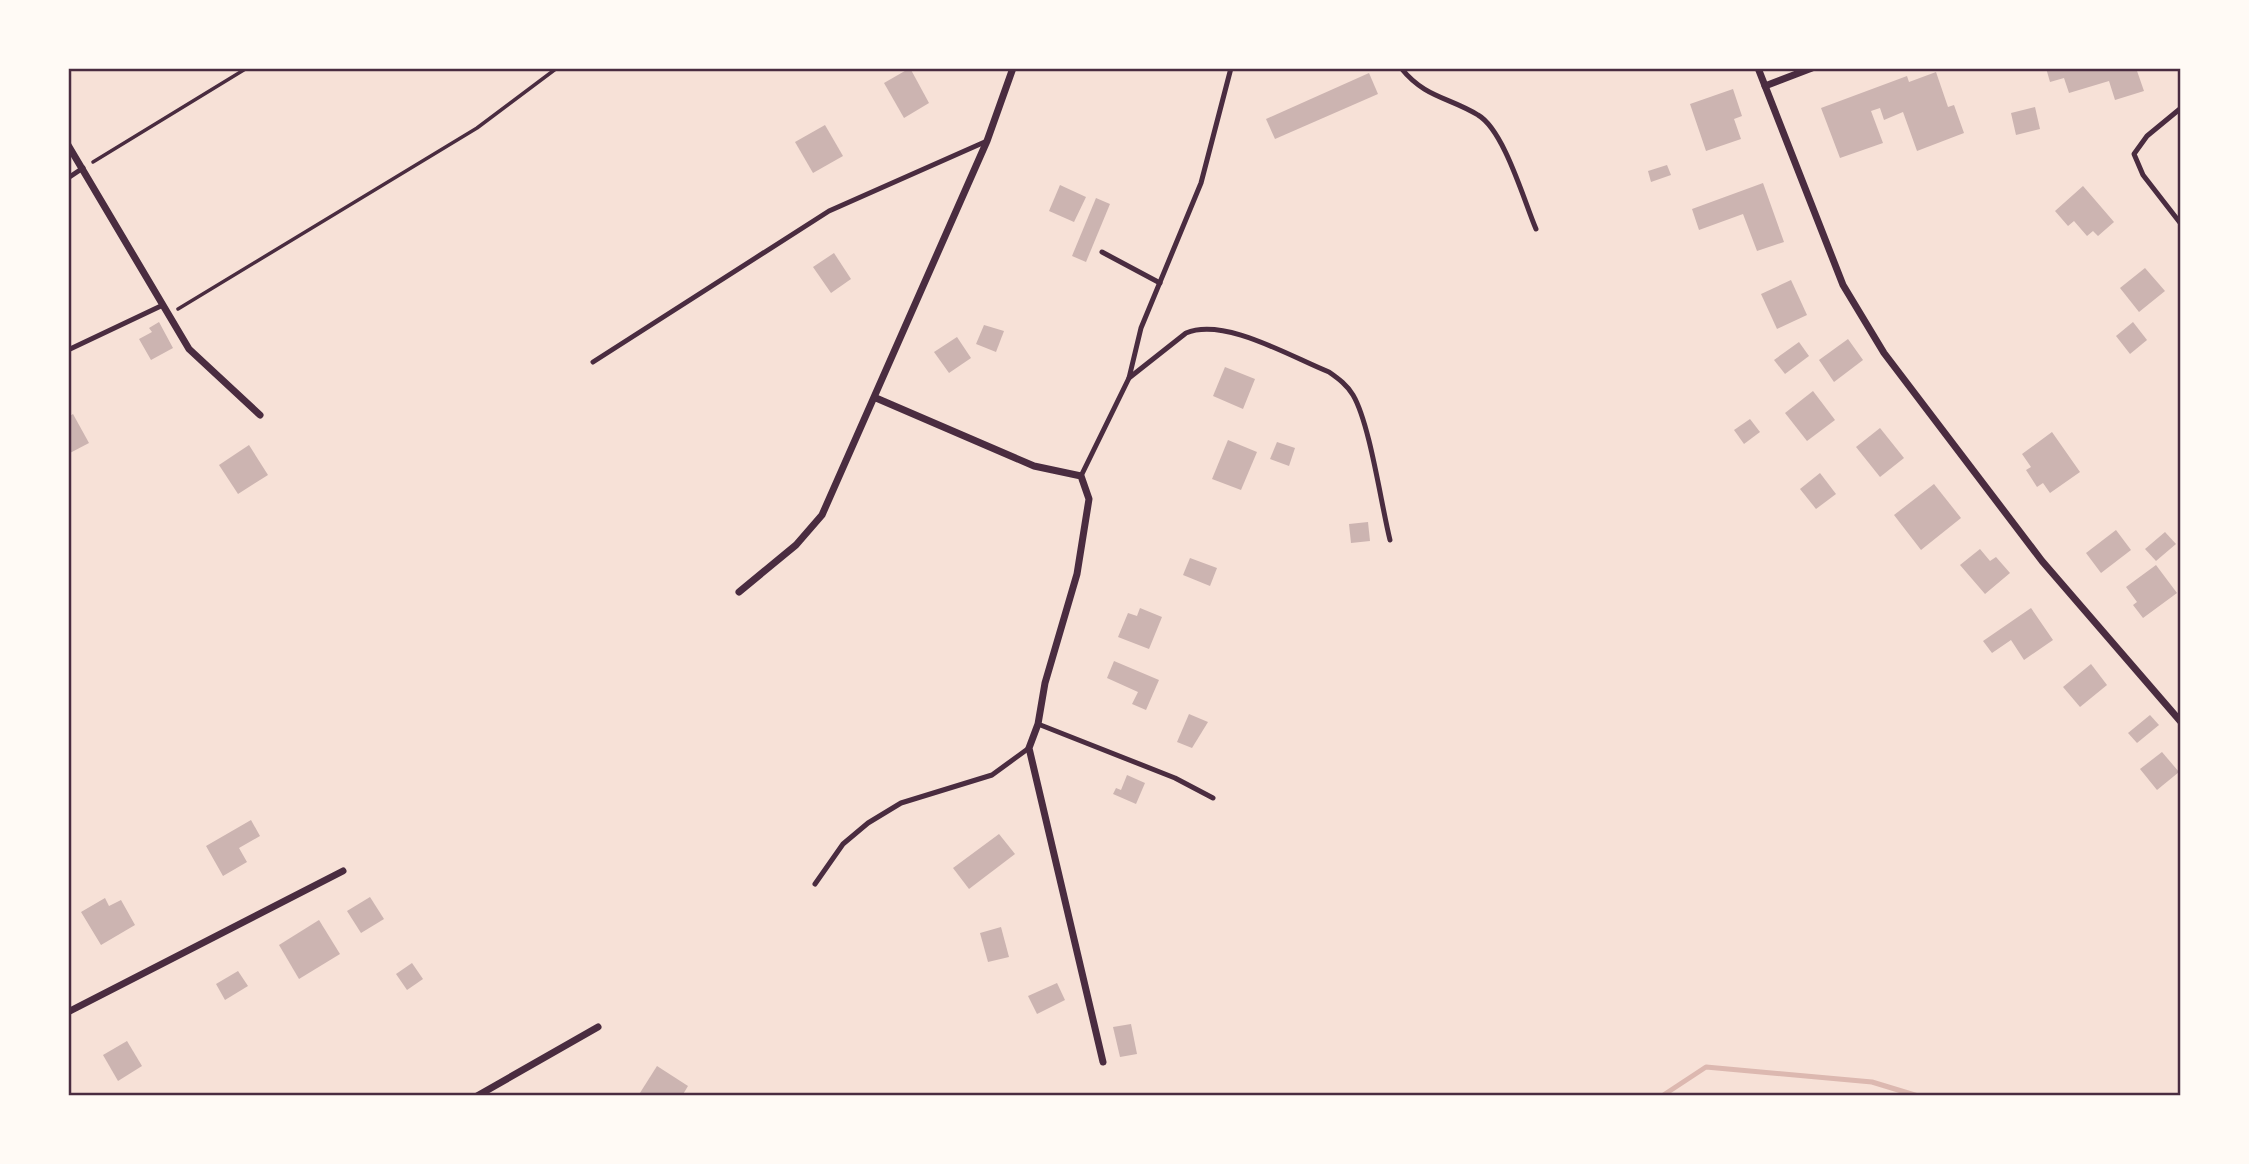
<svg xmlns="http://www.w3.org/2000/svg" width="2249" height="1164" viewBox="0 0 2249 1164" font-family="'Golos Text',sans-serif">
<rect width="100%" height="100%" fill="#f7e1d7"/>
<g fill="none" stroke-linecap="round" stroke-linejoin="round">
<polyline stroke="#dcb8b0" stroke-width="5" points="1662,1096 1706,1067 1872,1082 1918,1096"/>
</g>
<g fill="#ccb4b1">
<polygon points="910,68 929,103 904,118 884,83"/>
<polygon points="2046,68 2136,68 2144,91 2115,100 2109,81 2069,93 2064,78 2050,82"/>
<polygon points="1936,72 1948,107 1954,105 1964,133 1917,151 1903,112 1884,120 1880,108 1871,111 1883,143 1840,158 1821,108 1907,76 1909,82"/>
<polygon points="1369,73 1378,94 1275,139 1266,119"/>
<polygon points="1733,89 1742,116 1734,119 1741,139 1706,151 1690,104"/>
<polygon points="2035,107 2040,129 2016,135 2011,113"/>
<polygon points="825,125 843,156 813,173 795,142"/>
<polygon points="1667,165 1671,175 1651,182 1648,171"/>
<polygon points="1763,183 1784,242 1757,251 1743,214 1699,230 1692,209"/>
<polygon points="1060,185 1086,197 1074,222 1049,211"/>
<polygon points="2083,186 2114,222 2098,236 2093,231 2087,236 2074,221 2068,226 2055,211"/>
<polygon points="1096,198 1110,204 1086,262 1072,256"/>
<polygon points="834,253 851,279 831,293 813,267"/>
<polygon points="2145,268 2165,291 2139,312 2120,288"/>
<polygon points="1791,280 1807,315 1777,329 1761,294"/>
<polygon points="159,322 173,348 151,360 139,339 152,332 149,328"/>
<polygon points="2133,322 2147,340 2130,354 2116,336"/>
<polygon points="984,325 1004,331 996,352 976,344"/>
<polygon points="957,337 971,358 949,373 934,352"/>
<polygon points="1848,339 1863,360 1834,382 1819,360"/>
<polygon points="1799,342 1809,356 1785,374 1774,360"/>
<polygon points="1225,367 1255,379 1243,409 1213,396"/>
<polygon points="1813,391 1835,420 1807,441 1785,413"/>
<polygon points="73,414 89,443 68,454 68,417"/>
<polygon points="1750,419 1760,432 1744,444 1734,430"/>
<polygon points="1880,428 1904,458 1880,477 1856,447"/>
<polygon points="2052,432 2080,472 2050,493 2043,483 2037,487 2026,470 2031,467 2022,454"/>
<polygon points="1228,440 1257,452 1241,490 1212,479"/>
<polygon points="1277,442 1295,448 1289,466 1270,459"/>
<polygon points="249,445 268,475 238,494 219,465"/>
<polygon points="1820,473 1836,494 1816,509 1800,489"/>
<polygon points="1934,484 1961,518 1921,550 1894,515"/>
<polygon points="1368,522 1370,541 1351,543 1349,524"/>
<polygon points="2116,530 2131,550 2101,573 2086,553"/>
<polygon points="2165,532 2176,544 2156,561 2145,549"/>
<polygon points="1980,549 1990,561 1996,557 2010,573 1985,594 1960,565"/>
<polygon points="1190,558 1217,568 1210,586 1183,575"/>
<polygon points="2156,565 2177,593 2143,618 2133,605 2137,602 2126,587"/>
<polygon points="1140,608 1162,617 1149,649 1118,637 1128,613 1137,616"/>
<polygon points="2031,608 2053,640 2024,660 2011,640 1992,653 1983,641"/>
<polygon points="1114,661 1159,680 1146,710 1132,704 1138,692 1107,678"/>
<polygon points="2091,664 2107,685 2080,707 2063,687"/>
<polygon points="1189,714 1208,722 1192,748 1177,742"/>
<polygon points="2150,715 2159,725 2137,743 2128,733"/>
<polygon points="2162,752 2179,772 2157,790 2140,769"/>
<polygon points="1127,775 1145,783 1136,804 1113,794 1116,788 1121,790"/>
<polygon points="251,820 260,836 239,848 247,862 223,876 206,846"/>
<polygon points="999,834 1015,854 969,889 953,868"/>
<polygon points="370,897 384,919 361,933 347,911"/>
<polygon points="105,898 109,906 121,900 135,925 101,945 81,912"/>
<polygon points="319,920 340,954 299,979 279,945"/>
<polygon points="1001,927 1009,957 988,962 980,933"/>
<polygon points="412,963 423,979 407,990 396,974"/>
<polygon points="238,971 248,986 225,1000 216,984"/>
<polygon points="1057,983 1065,1000 1037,1014 1028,996"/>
<polygon points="1131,1024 1137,1054 1120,1057 1113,1027"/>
<polygon points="127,1041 142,1066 118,1081 103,1055"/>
<polygon points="657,1066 688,1086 682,1096 638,1096"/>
</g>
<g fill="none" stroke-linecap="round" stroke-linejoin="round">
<g stroke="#4a2c40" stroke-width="3.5">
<polyline points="93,162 247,68"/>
<polyline points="178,309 477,128 557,68"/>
</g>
<g stroke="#4a2c40" stroke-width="5">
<path d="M1401 68C1425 98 1449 97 1478 115 1504 130 1524 201 1536 229"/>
<polyline points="2181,108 2147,136 2134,154 2143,175 2181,224"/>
<polyline points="68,178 83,168"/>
<polyline points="1102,252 1160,283"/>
<polyline points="68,350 163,305"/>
<polyline points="593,362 829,211 987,141"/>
<polyline points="1129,378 1141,328 1201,183 1231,68"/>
<path d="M1081 476 1129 378 1186 333C1225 317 1291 357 1329 372 1339 379 1347 385 1353 395 1370 424 1381 504 1390 540"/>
<polyline points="1038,724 1175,778 1213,798"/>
<polyline points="815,884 843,844 868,823 901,803 992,775 1029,748"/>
</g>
<g stroke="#4a2c40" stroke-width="7">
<polyline points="1758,68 1843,285 1884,353 2042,561 2181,722"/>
<polyline points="1765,86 1812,68"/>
<polyline points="68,145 189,349 260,415"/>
<polyline points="876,398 1034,466 1081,476 1089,499 1077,574 1045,683 1038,724 1029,748 1103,1062"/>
<polyline points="739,592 796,545 822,515 987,141 1013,68"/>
<polyline points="68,1012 343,871"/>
<polyline points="477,1096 598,1027"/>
</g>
</g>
<rect width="2249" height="1164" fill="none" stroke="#fffaf5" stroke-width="140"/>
<rect x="70" y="70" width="2109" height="1024" fill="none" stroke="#4a2c40" stroke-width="2.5"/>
</svg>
